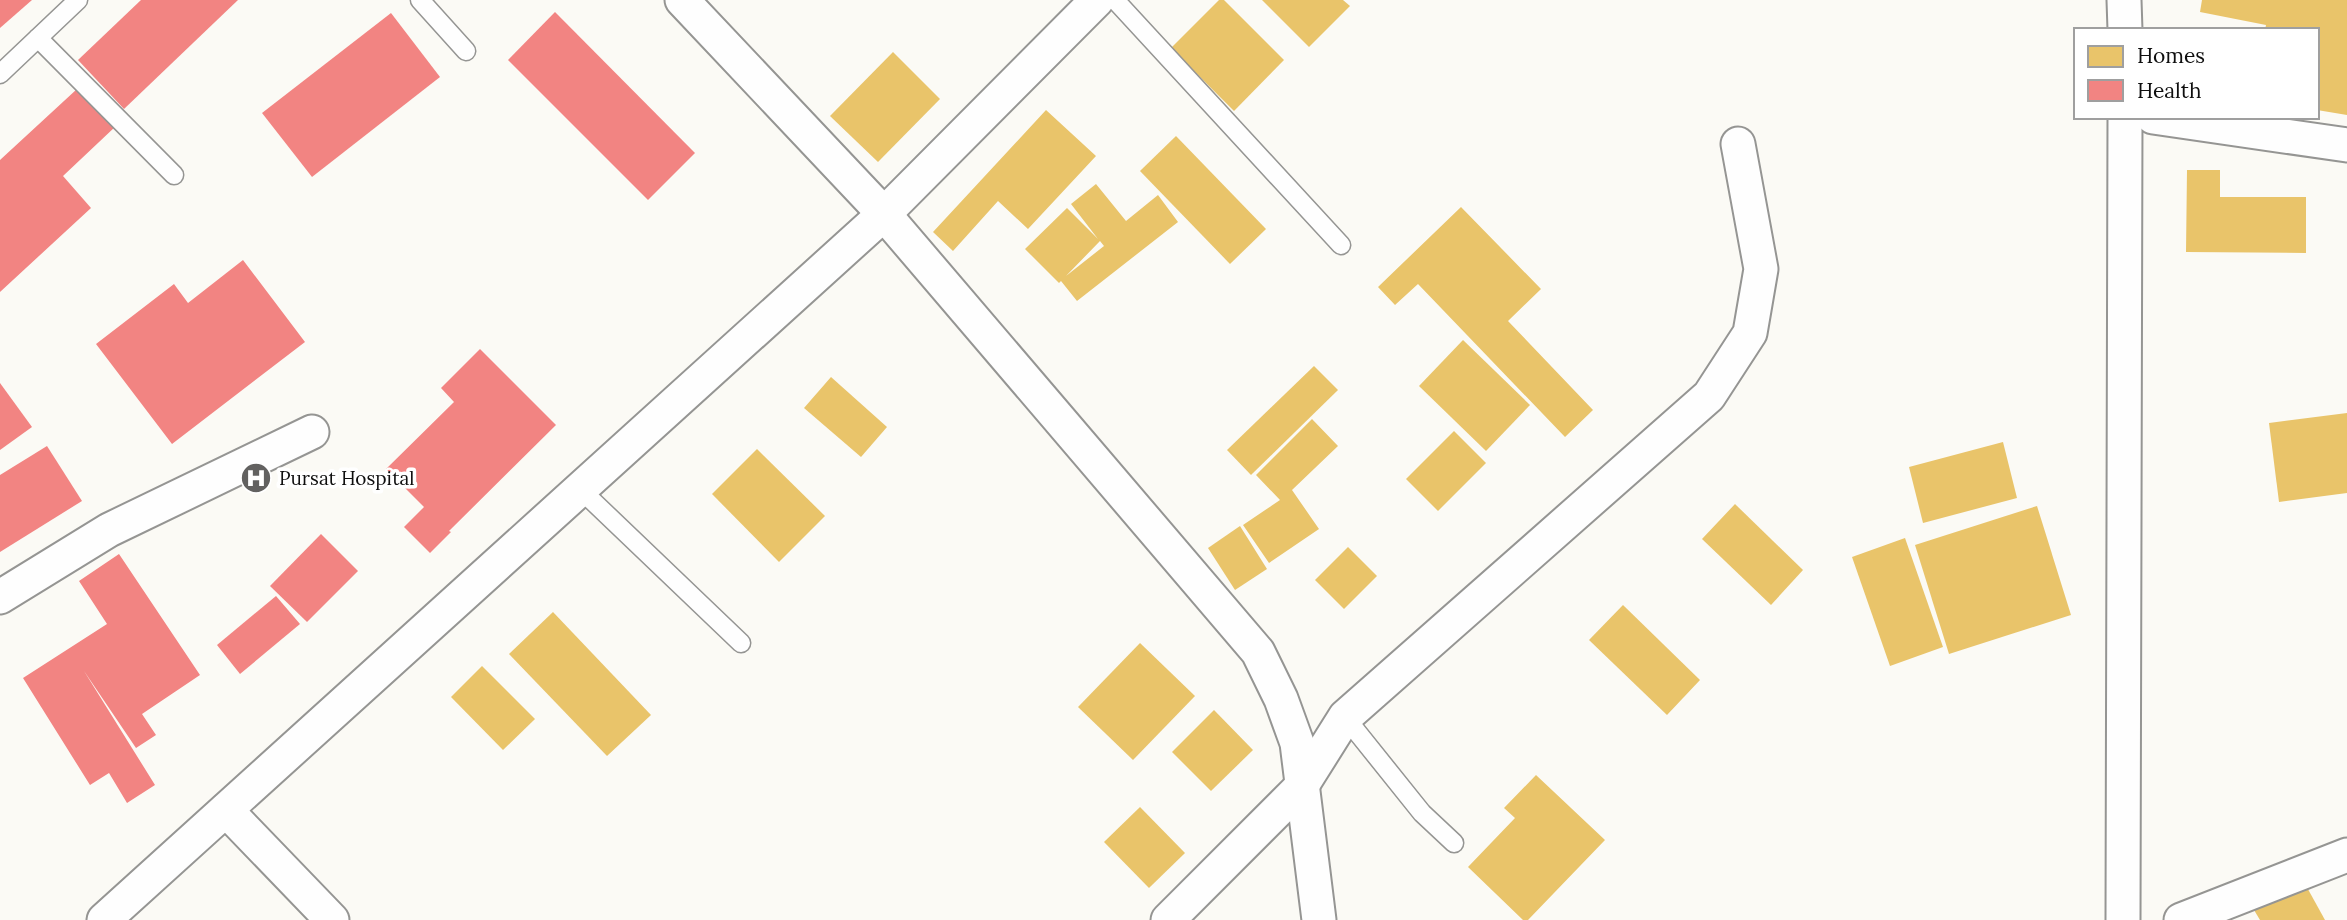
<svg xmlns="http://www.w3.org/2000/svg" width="2347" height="920" viewBox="0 0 2347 920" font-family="Lora,serif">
<rect width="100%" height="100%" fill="#fbfaf5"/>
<g fill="#e9c46a" fill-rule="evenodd">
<polygon points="1219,0 1224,0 1284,60 1234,111 1171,48"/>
<polygon points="1262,0 1343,0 1350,6 1309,47"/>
<polygon points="2202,0 2347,0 2347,115 2317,110 2317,30 2265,30 2266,25 2200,12"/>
<polygon points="893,52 940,99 878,162 830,116"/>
<polygon points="1046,110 1096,156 1028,229 998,201 953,251 933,232"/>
<polygon points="1176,136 1266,229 1230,264 1140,171"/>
<polygon points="2187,170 2220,170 2220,197 2306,197 2306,253 2186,252"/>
<path d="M1096 184 1126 221 1158 195 1178 222 1077 301 1061 281 1059 283 1025 249 1067 208 1098 239 1071 204ZM1100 241 1104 246 1066 276Z"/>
<polygon points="1461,207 1541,289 1508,321 1593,410 1565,437 1418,284 1395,305 1378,287"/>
<polygon points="1463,340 1530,405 1486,451 1419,386"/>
<polygon points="1314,366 1338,390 1251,475 1227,450"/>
<polygon points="831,377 887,427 861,457 804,408"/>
<polygon points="2347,413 2347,493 2279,502 2269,423"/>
<polygon points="1312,419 1338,446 1292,490 1319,529 1269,563 1243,525 1280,500 1256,475"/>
<polygon points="1454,431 1486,463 1438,511 1406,479"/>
<polygon points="2003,442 2017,498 1923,523 1909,467"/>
<polygon points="757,449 825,516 779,562 712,494"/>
<polygon points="1735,504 1803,570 1771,605 1702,539"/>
<polygon points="2037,506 2071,615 1949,654 1915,545"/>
<polygon points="1240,526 1267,569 1235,590 1208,548"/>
<polygon points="1905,538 1943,647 1890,666 1852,557"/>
<polygon points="1348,547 1377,576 1344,609 1315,580"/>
<polygon points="1623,605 1700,680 1667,715 1589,640"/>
<polygon points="553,612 651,715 607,756 509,654"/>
<polygon points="1140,643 1195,696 1133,760 1078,707"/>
<polygon points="482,666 535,719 503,750 451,697"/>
<polygon points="1214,710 1253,750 1211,791 1172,752"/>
<polygon points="1536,775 1605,840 1528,920 1523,920 1468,867 1515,818 1504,808"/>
<polygon points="1140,807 1185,853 1149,888 1104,842"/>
<polygon points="2304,882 2325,920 2260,920 2254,910"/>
</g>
<g fill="#f28482">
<polygon points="0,0 32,0 0,28"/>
<polygon points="141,0 238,0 124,109 78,60"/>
<polygon points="555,12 695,153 648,200 508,60"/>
<polygon points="391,13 440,77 312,177 262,113"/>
<polygon points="77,89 116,126 63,176 91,208 0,292 0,160"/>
<polygon points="243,260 305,342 172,444 96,344 174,284 188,303"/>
<polygon points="480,349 556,425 449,531 451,532 430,553 404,527 424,507 386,469 454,402 441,388"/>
<polygon points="0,383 32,427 0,450"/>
<polygon points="47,446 82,501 0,552 0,475"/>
<polygon points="321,534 358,571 307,622 270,586"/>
<polygon points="119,554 200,675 142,714 156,735 136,748 84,671 155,785 127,803 109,773 90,785 23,678 107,624 79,581"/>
<polygon points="276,596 300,624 240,674 217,645"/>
</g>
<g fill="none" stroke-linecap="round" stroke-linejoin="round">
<g stroke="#959593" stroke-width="21">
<g id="service">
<polyline points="420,0 466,51"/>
<polyline points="1115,0 1341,245"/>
<polyline points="38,38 174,175"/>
<polyline points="0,74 78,0"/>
<polyline points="580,489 741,643"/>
<polyline points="1345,717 1422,813 1454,843"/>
</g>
</g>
<g stroke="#959593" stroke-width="37">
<g id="minor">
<polyline points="682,0 884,214 1258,652 1281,699 1297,743 1319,920"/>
<polyline points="2124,0 2125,30"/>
<polyline points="2153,117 2347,145"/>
<polyline points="0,597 109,530 312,432"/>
<polyline points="226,810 332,920"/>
<polyline points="104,920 884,214 1097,0"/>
<polyline points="1168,920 1301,787 1345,717 1709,396 1750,333 1761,269 1738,144"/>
<polyline points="2123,920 2125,117"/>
<polyline points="2181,920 2347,855"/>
</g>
</g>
<use href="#service" stroke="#fefefe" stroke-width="18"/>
<use href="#minor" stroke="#fefefe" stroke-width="33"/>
</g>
<defs>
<g id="hospital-disc" transform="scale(1.575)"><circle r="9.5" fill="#626160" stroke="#fff"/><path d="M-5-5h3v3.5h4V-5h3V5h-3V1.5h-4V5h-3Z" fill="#fff"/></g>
</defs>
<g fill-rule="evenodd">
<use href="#hospital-disc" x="256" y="478"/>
</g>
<g text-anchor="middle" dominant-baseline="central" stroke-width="7" stroke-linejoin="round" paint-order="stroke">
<g font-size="19" fill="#0f0f0f" stroke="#fff" text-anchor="start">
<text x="279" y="478">Pursat Hospital</text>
</g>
</g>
<rect x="2074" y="28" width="245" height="91" fill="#ffffff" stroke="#9f9f9f" stroke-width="2"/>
<rect x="2088" y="46" width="35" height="21" fill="#e9c46a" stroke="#9f9f9f" stroke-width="2"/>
<text x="2137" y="63" font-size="21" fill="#0f0f0f">Homes</text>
<rect x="2088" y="80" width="35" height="21" fill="#f28482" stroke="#9f9f9f" stroke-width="2"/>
<text x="2137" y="98" font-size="21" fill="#0f0f0f">Health</text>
</svg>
